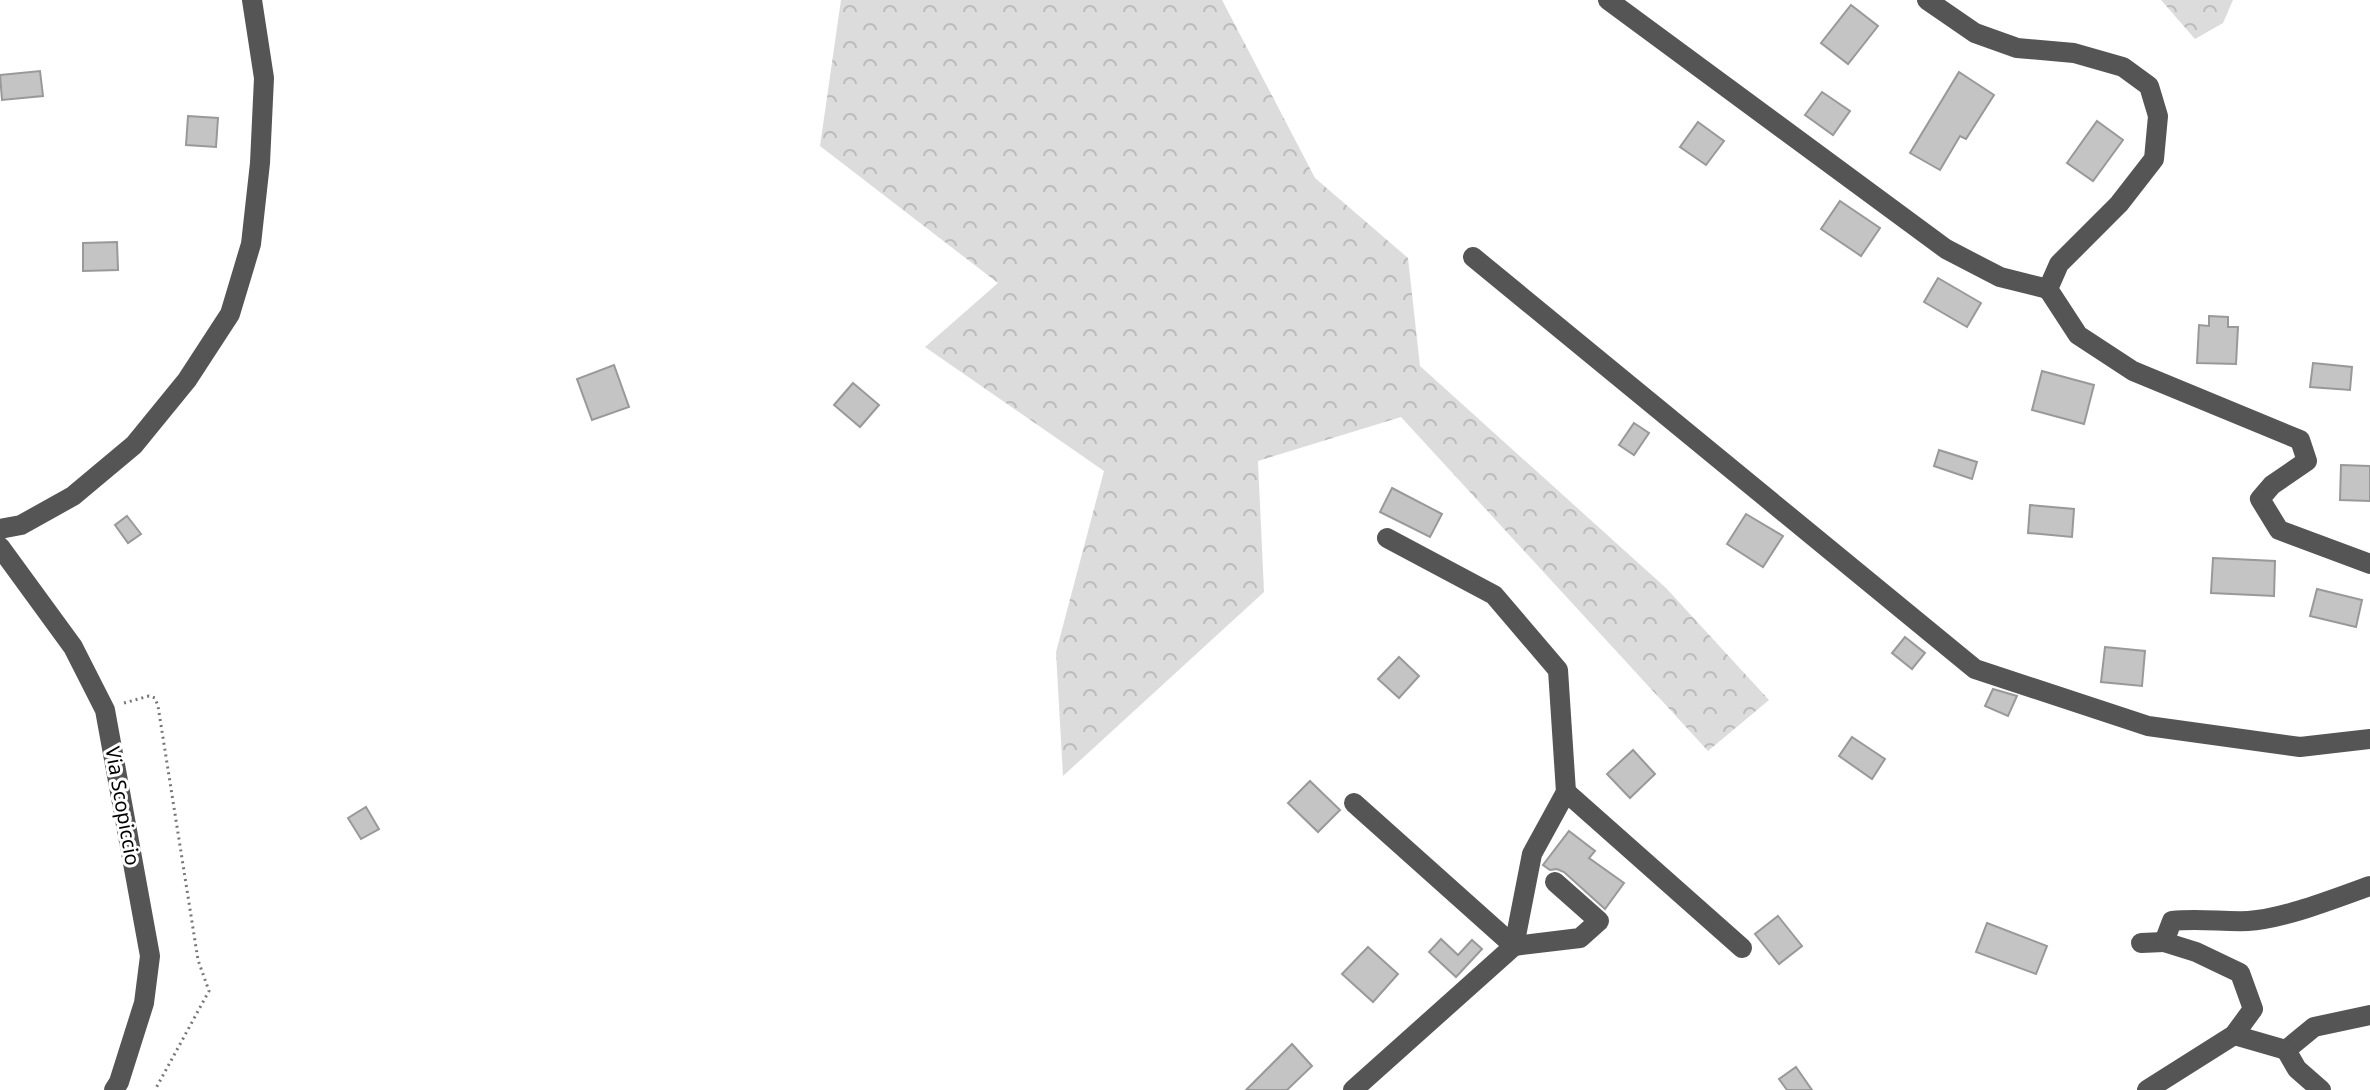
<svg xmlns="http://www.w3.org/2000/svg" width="2370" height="1090" viewBox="0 0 2370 1090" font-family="'Noto Sans',sans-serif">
<defs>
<pattern id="forest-crowns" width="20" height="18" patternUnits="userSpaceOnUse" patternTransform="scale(2)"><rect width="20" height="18" fill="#dcdcdc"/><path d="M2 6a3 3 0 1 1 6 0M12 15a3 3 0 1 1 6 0" fill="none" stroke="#bbb"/></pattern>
</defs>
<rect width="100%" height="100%" fill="#fff"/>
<g fill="url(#forest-crowns)">
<polygon points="841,0 1222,0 1315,178 1408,258 1420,366 1666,588 1769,700 1708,751 1401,417 1258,461 1264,592 1063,776 1056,652 1104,471 925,347 998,283 820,146"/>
<polygon points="2161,0 2233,0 2223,23 2195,39"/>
</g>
<g fill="#c4c4c4" stroke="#999" stroke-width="2">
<polygon points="1851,5 1878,26 1848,64 1821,43"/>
<polygon points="40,71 43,96 2,100 0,75"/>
<polygon points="1959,72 1994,95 1966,139 1960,136 1940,170 1910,153"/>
<polygon points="1822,92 1850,111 1833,135 1805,115"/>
<polygon points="188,116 218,118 216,147 186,145"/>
<polygon points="2097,121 2123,140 2093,181 2067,163"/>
<polygon points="1698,122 1724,141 1706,165 1680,147"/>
<polygon points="1840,201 1880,228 1861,256 1821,229"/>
<polygon points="117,242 118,270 83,271 83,243"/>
<polygon points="1938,278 1981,303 1967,327 1924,302"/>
<polygon points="2209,316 2228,317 2228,327 2238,327 2236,364 2197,363 2199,325 2209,326"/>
<polygon points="2313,363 2352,367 2350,390 2310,387"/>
<polygon points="614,365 629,407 592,420 577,379"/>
<polygon points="2042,371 2094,385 2084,424 2032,410"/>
<polygon points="853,383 879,405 860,427 834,405"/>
<polygon points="1634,423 1649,433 1634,455 1619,445"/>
<polygon points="1939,450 1977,462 1972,479 1934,466"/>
<polygon points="2341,465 2370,466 2370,501 2340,500"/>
<polygon points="1392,488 1442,514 1430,537 1380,512"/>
<polygon points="2030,505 2074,509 2072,537 2028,533"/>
<polygon points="1746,514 1783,536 1763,567 1727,544"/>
<polygon points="127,516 141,534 128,543 115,525"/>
<polygon points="2213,558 2275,561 2274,596 2211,593"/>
<polygon points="2317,589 2362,600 2356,627 2310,616"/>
<polygon points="1905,637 1925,653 1912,669 1892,653"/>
<polygon points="2105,647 2145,651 2142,686 2101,682"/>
<polygon points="1399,657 1419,676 1399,698 1378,679"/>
<polygon points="1993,689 2017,696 2008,716 1985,706"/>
<polygon points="1852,737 1885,759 1872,779 1839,756"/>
<polygon points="1633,750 1655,774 1630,798 1607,774"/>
<polygon points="1310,781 1340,810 1318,832 1288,803"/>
<polygon points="366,807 379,829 361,839 348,818"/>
<polygon points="1569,831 1595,851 1589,858 1624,883 1605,909 1564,872 1557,869 1550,870 1543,865"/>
<polygon points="1778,916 1802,946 1779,964 1755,934"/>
<polygon points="1987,923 2047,946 2036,974 1976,952"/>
<polygon points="1441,939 1458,955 1472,940 1482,949 1456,977 1429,952"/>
<polygon points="1368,947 1398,974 1373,1002 1342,974"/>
<polygon points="1292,1044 1312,1066 1287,1090 1246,1090"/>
<polygon points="1796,1067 1812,1090 1787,1090 1779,1079"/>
</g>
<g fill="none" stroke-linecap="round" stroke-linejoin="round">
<polyline stroke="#777" stroke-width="3" stroke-dasharray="2 4" stroke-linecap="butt" points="124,703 149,696 155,698 158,706 198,960 209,991 155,1090"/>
<g stroke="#555" stroke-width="20">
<polyline points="1608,0 1946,249 2000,277 2048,289"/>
<polyline points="1927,0 1975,33 2017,48 2074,53 2123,67 2149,86 2158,116 2154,159 2119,204 2059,264 2048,289 2078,335 2133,371 2300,440 2307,461 2272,485 2260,499 2279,530 2370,564"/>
<polyline points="1473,257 1975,669 2148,726 2300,747 2370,739"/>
<polyline points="0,529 21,525 73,496 134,445 187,380 230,314 251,244 260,163 264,78 252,0"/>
<polyline points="1387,538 1494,595 1558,670 1566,792"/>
<polyline points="0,547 73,647 105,710 150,956 144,1003 119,1082 114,1090"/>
<polyline points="1555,882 1599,921 1580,938 1514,946 1532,854 1566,792 1742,948"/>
<polyline points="2141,943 2164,942"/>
<polyline points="2234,1035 2286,1050 2314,1027 2370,1015"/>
<polyline points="2286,1050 2297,1069 2321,1090"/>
<polyline points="1353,1090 1514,946 1354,803"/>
<path d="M2147 1090 2234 1035 2253 1009 2240 973 2196 952 2164 942 2172 921C2198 918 2223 922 2248 921 2284 919 2336 898 2370 886"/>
</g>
</g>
<g text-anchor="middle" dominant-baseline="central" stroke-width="6" stroke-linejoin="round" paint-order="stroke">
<g font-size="20" fill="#000" stroke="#fff">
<text transform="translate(123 806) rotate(80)">Via Scopiccio</text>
</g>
</g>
</svg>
